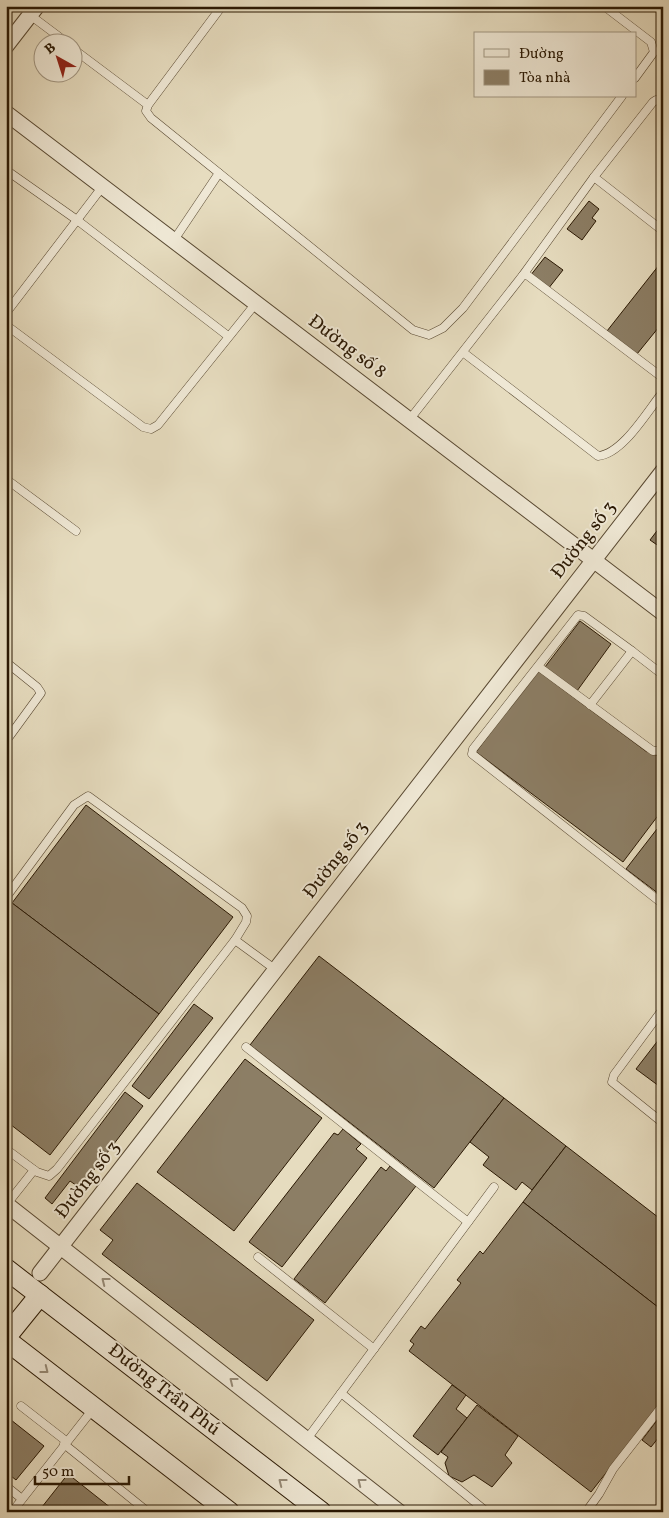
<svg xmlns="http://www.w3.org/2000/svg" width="669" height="1518" viewBox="0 0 669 1518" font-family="Vollkorn,serif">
<rect width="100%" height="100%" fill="#e6dcbf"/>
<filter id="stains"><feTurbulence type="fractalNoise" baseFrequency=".004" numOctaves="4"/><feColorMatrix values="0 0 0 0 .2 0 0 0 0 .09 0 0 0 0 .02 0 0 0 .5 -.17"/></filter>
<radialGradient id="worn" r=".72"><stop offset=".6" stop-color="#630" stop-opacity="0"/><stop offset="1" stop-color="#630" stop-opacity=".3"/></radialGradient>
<g fill="#8c7e65" stroke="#2a1803">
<polygon points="589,201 599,209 592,218 596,221 582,240 567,229"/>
<polygon points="545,257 563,270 548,289 530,276"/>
<polygon points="663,260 663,322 637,354 607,331"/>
<polygon points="663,523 663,549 650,540"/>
<polygon points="580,621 611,644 577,691 545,667"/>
<polygon points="537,670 647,752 649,750 663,760 663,809 623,862 476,752"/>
<polygon points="86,805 233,917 159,1014 12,903"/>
<polygon points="657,829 663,833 663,897 626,869"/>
<polygon points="12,903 159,1014 50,1155 6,1121 6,910"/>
<polygon points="319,956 504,1098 434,1188 250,1045"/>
<polygon points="194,1004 213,1018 149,1099 132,1086"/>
<polygon points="663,1034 663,1089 636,1069"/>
<polygon points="245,1059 322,1118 234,1231 157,1172"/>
<polygon points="125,1092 143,1106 80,1188 70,1181 52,1204 45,1198"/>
<polygon points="504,1098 566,1146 532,1190 522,1182 516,1190 483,1165 489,1157 470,1142"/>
<polygon points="343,1129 361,1144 356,1149 367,1158 282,1267 249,1242 334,1133 338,1135"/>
<polygon points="566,1146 663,1221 663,1311 523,1202"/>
<polygon points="390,1166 416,1186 325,1303 294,1279 381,1167 386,1171"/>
<polygon points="137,1183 314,1320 267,1381 102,1254 113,1240 100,1230"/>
<polygon points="523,1202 663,1311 663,1400 591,1492 409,1351 414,1344 410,1341 421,1326 425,1329 461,1283 457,1280 480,1251 483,1254"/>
<polygon points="452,1385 466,1395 456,1409 467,1418 438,1455 413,1436"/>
<polygon points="477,1405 518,1436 505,1455 512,1463 492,1487 474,1475 462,1482 449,1476 445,1463 448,1457 441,1452"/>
<polygon points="6,1416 44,1446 16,1480 6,1472"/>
<polygon points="658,1419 663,1422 663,1432 651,1447 642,1440"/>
<polygon points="68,1474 116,1512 38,1512"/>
</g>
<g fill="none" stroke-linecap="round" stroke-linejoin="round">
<g stroke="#594932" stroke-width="9">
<g id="lane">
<polyline points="222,6 148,105 146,111 151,118 413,330 429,335 443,328 463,308 622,96"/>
<polyline points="604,6 651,42 654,52 635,78"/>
<polyline points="30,15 66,42"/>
<polyline points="72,48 148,105"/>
<polyline points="663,103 656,100 653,102 594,177 663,231"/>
<polyline points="6,170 77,220 228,336"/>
<polyline points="174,240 219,173"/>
<polyline points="523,275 594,177"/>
<polyline points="6,313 103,186"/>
<polyline points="6,325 143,427 151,429 158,425 256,303"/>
<path d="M464 353 598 456C623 454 648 410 663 392"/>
<polyline points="410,419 523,275 527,275 663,378"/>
<polyline points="6,479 76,531"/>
<polyline points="632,651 584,616 578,615 473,749 472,754 663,904"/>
<polyline points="6,662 37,687 41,693 6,741"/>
<polyline points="539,667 653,751 663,750"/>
<polyline points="590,705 632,651 663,675"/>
<polyline points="235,940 276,970"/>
<polyline points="663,1009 614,1075 612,1082 663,1123"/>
<polyline points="246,1047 468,1222"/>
<polyline points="6,1149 37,1172 49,1176 57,1169 235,940 246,922 247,916 242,908 88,796 74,805 7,896"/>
<polyline points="7,1204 34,1170"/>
<polyline points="258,1257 374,1349"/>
<polyline points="341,1393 487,1512"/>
<polyline points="21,1406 66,1441"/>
<polyline points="307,1439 494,1187"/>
<polyline points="64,1444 148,1512"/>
<polyline points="6,1486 22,1499"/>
<polyline points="12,1512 93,1409"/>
<polyline points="586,1512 599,1494 613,1469 663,1405"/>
</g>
</g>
<g stroke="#594932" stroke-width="17">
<g id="street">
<polyline points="6,46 37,6"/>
<polyline points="6,113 663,613"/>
<polyline points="6,1204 399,1512"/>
<polyline points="40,1273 663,471"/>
</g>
</g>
<g stroke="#2a1803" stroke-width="22">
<g id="secondary">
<polyline points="6,1269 321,1512"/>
<polyline points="6,1337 40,1295"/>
<polyline points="6,1340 229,1512"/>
</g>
</g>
<use href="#lane" stroke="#efe8d5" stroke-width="8"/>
<use href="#street" stroke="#efe8d5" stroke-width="15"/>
<use href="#secondary" stroke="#efe8d5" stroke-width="20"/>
</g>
<defs><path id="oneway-chevron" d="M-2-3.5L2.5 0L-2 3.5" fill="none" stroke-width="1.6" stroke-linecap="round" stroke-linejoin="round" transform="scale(1.25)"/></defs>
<g stroke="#968a76">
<use href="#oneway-chevron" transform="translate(105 1281) rotate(-142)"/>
<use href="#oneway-chevron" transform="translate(45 1370) rotate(38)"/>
<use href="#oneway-chevron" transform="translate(233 1381) rotate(-142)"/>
<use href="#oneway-chevron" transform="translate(282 1482) rotate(-142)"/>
<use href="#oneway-chevron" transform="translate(361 1482) rotate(-142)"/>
</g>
<g text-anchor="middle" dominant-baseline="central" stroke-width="4" stroke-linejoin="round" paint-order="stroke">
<g font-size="19" fill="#2a1803" stroke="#efe8d5">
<text transform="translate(347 347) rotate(37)">Đường số 8</text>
<text transform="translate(584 540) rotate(-52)">Đường số 3</text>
<text transform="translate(336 860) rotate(-52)">Đường số 3</text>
<text transform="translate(88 1180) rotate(-52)">Đường số 3</text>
<text transform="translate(164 1390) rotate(38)">Đường Trần Phú</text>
</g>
</g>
<rect width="669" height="1518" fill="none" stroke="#e6dcbf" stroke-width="25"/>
<rect x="8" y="8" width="654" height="1503" fill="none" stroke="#2a1803" stroke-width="2.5"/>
<rect x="12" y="12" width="644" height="1493" fill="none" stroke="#2a1803"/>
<rect x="474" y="32" width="162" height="65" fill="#efe8d5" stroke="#a09581"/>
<rect x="484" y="49" width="25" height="8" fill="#efe8d5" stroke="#a09581"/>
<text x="519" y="58" font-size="15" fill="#2a1803">Đường</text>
<rect x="484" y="70" width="25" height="15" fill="#8c7e65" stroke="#a09581"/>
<text x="519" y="82" font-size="15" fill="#2a1803">Tòa nhà</text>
<g transform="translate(58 58) rotate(321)"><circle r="24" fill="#efe8d5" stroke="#a09581"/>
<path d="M0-4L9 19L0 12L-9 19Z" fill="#8f2418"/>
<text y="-8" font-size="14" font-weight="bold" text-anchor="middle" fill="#2a1803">B</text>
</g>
<path d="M35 1476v8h94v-8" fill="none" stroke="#2a1803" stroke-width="2.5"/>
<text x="42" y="1476" font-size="15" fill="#2a1803" stroke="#efe8d5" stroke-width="4" paint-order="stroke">50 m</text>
<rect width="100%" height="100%" filter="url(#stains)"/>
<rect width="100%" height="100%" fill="url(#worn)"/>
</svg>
